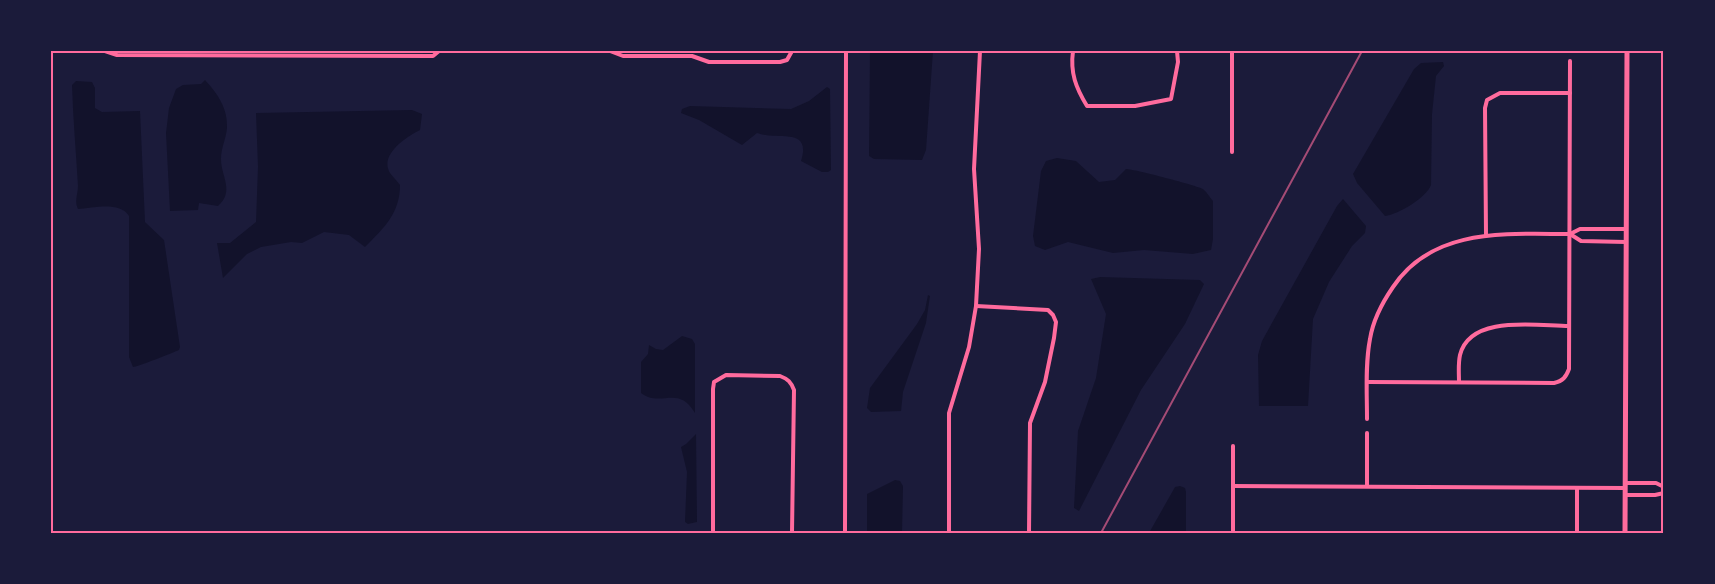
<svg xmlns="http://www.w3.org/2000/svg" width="1715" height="584" viewBox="0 0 1715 584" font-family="Manrope,sans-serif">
<rect width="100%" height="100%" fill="#1b1b3a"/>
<g fill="#12122b">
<polygon points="870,51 933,51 926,150 922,160 874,159 869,156"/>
<path d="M1443 62 1444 66 1436 76 1432 114 1431 185C1426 198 1399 214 1385 216L1357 183 1353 174 1414 69 1421 63Z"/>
<path d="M205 80C218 94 228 109 227 128 226 139 221 148 221 159 221 177 235 191 218 206L199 203 198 210 170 211 166 133 169 108 176 89 183 85 201 84Z"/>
<path d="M76 81 92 82 95 88V108L102 112 140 111 145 222 164 240 180 347 179 350C172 353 137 367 133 367L129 357V216C120 201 93 208 78 209 74 201 78 194 78 186 76 152 73 119 72 85Z"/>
<path d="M827 87 830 89 831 170 828 172H822L801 161C812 126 777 141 757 133L742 145 699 120 681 113 682 109 690 106 791 109 809 101Z"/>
<path d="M412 110 422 114 420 130C406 137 379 155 390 173 393 177 397 181 400 185 400 213 384 228 365 247L349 235 324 232 302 243 291 242 261 247 247 254 223 278 217 243H230L256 222 258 167 256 113Z"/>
<path d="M1057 158 1076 161 1099 182 1115 180 1126 169C1134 169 1198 186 1203 189 1207 192 1210 198 1213 201V239L1211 250 1193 254 1144 250 1113 253 1068 242 1045 250 1035 246 1033 236 1041 171 1046 161Z"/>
<polygon points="1343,199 1366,226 1365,233 1352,246 1329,282 1313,319 1308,406 1259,406 1258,355 1262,341 1337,206"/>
<polygon points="1100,277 1200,280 1204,284 1185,324 1141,390 1079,511 1074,508 1078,431 1096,378 1106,314 1091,279"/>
<polygon points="928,295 930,296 926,323 903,392 901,411 871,412 867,408 870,388 917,324 925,310"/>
<path d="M682 336 692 339 695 344V413C678 384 661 408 641 393V362L648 354 649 345 656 349 663 350Z"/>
<polygon points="696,434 697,522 688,524 685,522 687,472 681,447 686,444"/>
<polygon points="895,480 900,481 903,486 902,533 867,533 867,494"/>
<polygon points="1180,486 1185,488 1186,492 1186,533 1149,533 1175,487"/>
</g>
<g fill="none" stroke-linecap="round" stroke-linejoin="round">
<g stroke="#ff6b9d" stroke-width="4">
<polyline points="105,51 117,55 433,56 439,51"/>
<polyline points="610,51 623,56 692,56 709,62 780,62 787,60 792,51"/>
<path d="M1073 51C1070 73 1076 88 1087 106H1135L1171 99 1178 62 1177 51"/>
<polyline points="1232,152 1232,51"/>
<polyline points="1570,234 1581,241 1626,242"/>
<polyline points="1486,235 1485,108 1487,100 1500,93 1570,93"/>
<polyline points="976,306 1048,310 1053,315 1056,322 1054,338 1045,382 1030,423 1029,533"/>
<path d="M1367 382 1554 383C1563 381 1566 377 1569 369L1570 61"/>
<path d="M1459 382C1459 374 1458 364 1460 355 1470 314 1537 326 1569 326"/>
<path d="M1367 419C1367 393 1365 365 1370 339 1373 320 1382 303 1393 287 1433 227 1506 234 1570 234L1580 229H1626"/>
<polyline points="1367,433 1367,486"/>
<polyline points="1625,483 1656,483 1664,487"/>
<polyline points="1233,486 1625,488"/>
<polyline points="1625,495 1655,495 1664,493"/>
<path d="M713 533V389L714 382 726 375 780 376C788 379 791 382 794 390L792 533"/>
<polyline points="845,533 846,51"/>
<polyline points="949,533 949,413 969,347 976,306 979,249 974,169 980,51"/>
<polyline points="1233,533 1233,446"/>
<polyline points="1577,533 1577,488"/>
</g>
<polyline stroke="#ff6b9d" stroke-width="5" points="1625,533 1627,51"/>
<polyline stroke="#a44b75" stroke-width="2" points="1101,533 1362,51"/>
</g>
<rect width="1715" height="584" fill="none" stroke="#1b1b3a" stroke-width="105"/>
<rect x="52" y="52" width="1610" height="480" fill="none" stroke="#ff6b9d" stroke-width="2"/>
</svg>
